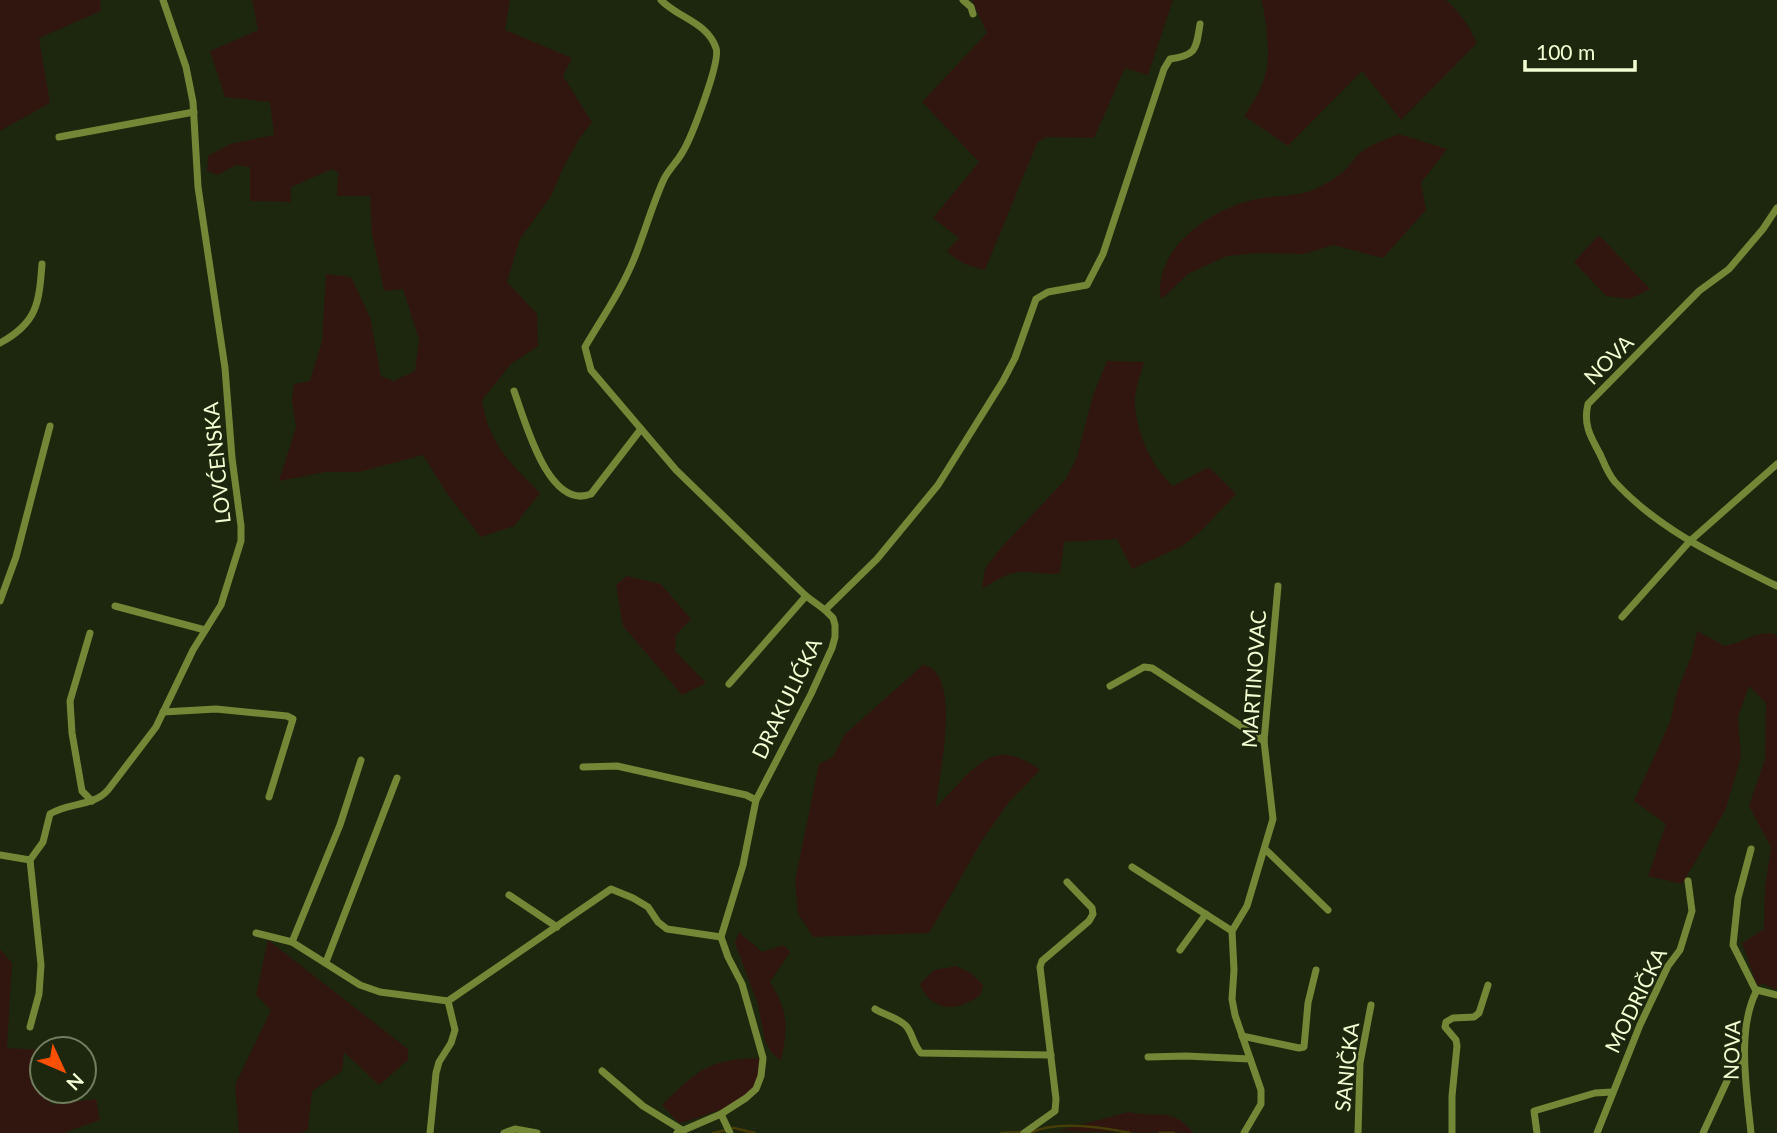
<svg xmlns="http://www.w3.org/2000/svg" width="1777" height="1133" viewBox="0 0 1777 1133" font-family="Lato,sans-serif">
<rect width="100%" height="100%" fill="#1d270e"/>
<g fill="#311610">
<polygon points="0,0 100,0 101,11 39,38 50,103 0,131"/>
<path d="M252 0H510L505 30 572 58 563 76 592 122 579 139 564 166 551 196 520 239 507 282 537 314 538 346 511 364 482 400C488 443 511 464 540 493L514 526 481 537 448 495 423 455 359 472H325L279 481 296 427 292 400 294 384 310 381 322 341 326 274 351 277 370 317 381 376 394 381 415 371 419 339 403 289 384 291 372 234 370 196H337L338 172 332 169 291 187V202L250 201V167L236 165 218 175 207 171 208 156 230 144 274 135 270 102 225 97 210 51 258 30Z"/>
<path d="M972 0H1173L1148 75 1125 68 1094 138 1046 137 1037 143 985 270C970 266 958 263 947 251L959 238 933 218 979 162 922 102 987 33Z"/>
<path d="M1261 0H1446C1460 12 1469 26 1477 43L1401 120 1362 71 1288 146 1244 116C1267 84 1271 66 1266 27 1265 18 1264 8 1261 0Z"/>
<path d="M1399 134 1447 149 1421 183 1426 210 1383 258 1333 245 1304 254 1257 253 1227 256 1188 274 1163 298 1160 297C1156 244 1215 206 1262 198 1280 195 1297 197 1315 189 1326 184 1337 178 1346 169 1352 163 1357 154 1364 150 1374 143 1388 139 1399 134Z"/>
<polygon points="1599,235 1650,289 1630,299 1606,296 1574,262"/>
<path d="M1107 361 1144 362C1140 376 1134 392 1135 406 1138 436 1151 466 1173 486L1209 467 1236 494 1199 533 1182 546 1132 569 1117 539 1064 542 1060 573C1045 576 1033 571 1019 572 1006 573 993 583 982 589L985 569 999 550 1066 479 1077 457 1093 395Z"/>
<polygon points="627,576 661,584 691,619 676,635 675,651 706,683 682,695 623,626 616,585"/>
<path d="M1697 631 1725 646C1743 643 1758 629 1777 635V990L1764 984 1757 985 1742 943 1764 929 1765 887 1771 847 1749 806 1765 759 1766 703 1749 686 1738 717 1741 757 1725 811 1682 884 1648 876 1666 824 1634 801 1670 722 1677 692 1692 654Z"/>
<path d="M923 665C964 672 938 778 936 807 970 775 990 732 1040 770L1009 802 983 839 929 933 813 937 798 913 795 881 819 764 833 757 845 734Z"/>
<path d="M739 932 762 952 784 945 790 952 770 982C789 1013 788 1027 781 1061L771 1052 765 1041 758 1005 735 943Z"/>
<polygon points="268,940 408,1049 408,1060 379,1085 344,1052 342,1071 312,1091 308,1129 302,1133 239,1133 235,1085 271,1010 256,995"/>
<polygon points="0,949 12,963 7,1048 42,1050 42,1091 54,1091 51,1105 96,1099 100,1120 63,1133 0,1133"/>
<path d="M956 966 971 973 983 985 981 994C960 1012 931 1013 920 984L934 970Z"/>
<path d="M763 1058C762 1073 758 1088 746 1097 735 1106 693 1120 679 1123L662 1105C699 1068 710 1059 763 1058Z"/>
<path d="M1128 1112C1155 1118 1175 1107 1193 1133L1058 1131Z"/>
</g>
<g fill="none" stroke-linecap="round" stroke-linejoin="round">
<g stroke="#463d07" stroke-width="2.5">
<polyline points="713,1133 734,1128 755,1133"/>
<polyline points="1001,1133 1023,1132"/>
<path d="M1030 1133C1057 1120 1101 1127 1130 1133"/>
<polyline points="1160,1133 1174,1133"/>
</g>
<g stroke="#738836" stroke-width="7">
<path d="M661 0C678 18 707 22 716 48 721 61 691 139 682 153 677 162 669 169 664 179 652 205 645 232 634 259 621 291 602 318 585 347L591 370 676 470 806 596 825 610"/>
<polyline points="963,0 971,7 973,14"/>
<polyline points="59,137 194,112"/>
<path d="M1777 208 1763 229 1729 269 1699 291 1588 404C1583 424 1590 436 1600 454 1604 463 1608 474 1615 482 1659 530 1720 558 1777 586"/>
<path d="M0 343C37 323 39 304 42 264"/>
<path d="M514 391C525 420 548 511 591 494L641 429"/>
<polyline points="0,601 16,557 50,426"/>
<polyline points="115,606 205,630"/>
<polyline points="1622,617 1690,541 1777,464"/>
<polyline points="90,633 70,701 72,733 82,791 92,801"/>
<polyline points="729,684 806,596"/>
<polyline points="1110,686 1144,667 1152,668 1264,741"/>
<polyline points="163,712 216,709 287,716 293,719 269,797"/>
<polyline points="583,767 617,766 746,795 756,800"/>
<polyline points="1265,849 1328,910"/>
<polyline points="1751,849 1738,898 1733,945 1756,991"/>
<path d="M0 855 30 860 43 842 50 814C69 802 93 807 108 790L156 727 193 650 221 605 241 541V526L232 458 225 368 198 187 193 102 186 67 163 0"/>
<polyline points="30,860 41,965 39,994 30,1027"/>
<polyline points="1132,867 1232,931"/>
<polyline points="509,895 557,927"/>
<polyline points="256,933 292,942 360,985 380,992 448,1001 611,889 633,898 648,907 658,922 667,929 721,937"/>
<polyline points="292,942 340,825 361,760"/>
<polyline points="1180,950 1206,914"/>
<polyline points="326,962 397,778"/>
<path d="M875 1009C884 1015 900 1018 907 1027 913 1035 914 1046 921 1053L1051 1055"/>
<polyline points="1242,1036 1299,1048 1304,1047 1308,1003 1316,970"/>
<polyline points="1148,1057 1186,1056 1250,1059"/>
<polyline points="602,1071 643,1106 682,1130"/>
<polyline points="721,1114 730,1133"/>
<polyline points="430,1133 436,1073 439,1062 451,1043 455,1030 448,1001"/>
<polyline points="504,1133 515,1129 537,1133"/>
<path d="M677 1133 721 1114 746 1098 756 1089 761 1076 763 1058 742 984 728 957 721 937 743 865 756 800 811 694 832 648 835 637V625L833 618 825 610 877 559 938 485 1003 381 1015 358 1036 299 1048 292 1087 285 1103 254 1164 69 1170 59C1197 55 1196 49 1200 24"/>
<polyline points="1024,1133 1055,1111 1056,1099 1040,967 1042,961 1089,921 1093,914 1092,908 1067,882"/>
<polyline points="1244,1133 1261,1104 1261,1090 1235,1015 1232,999 1234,970 1232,931 1247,906 1273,819 1264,741 1278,586"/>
<polyline points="1358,1133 1360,1063 1371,1005"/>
<polyline points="1452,1133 1452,1096 1457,1046 1456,1040 1445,1027 1446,1022 1453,1018 1474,1017 1479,1013 1488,985"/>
<polyline points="1537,1133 1534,1111 1595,1093 1612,1092"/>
<polyline points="1597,1133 1640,1025 1668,966 1680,950 1692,911 1688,881"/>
<polyline points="1703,1133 1733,1068 1744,1061"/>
<path d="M1751 1133C1747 1091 1736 1029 1757 990L1777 995"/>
</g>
</g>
<g text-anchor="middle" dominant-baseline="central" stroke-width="5" stroke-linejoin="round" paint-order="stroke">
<g font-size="21" fill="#f1ffd3" stroke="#1d270e">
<text transform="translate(1608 359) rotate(-45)">NOVA</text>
<text transform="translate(216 463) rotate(-96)">LOVĆENSKA</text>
<text transform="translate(1253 679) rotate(-86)">MARTINOVAC</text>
<text transform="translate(786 698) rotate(-64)">DRAKULIĆKA</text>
<text transform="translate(1635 1000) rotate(-64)">MODRIČKA</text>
<text transform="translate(1731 1050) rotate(-88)">NOVA</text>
<text transform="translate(1346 1067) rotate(-84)">SANIČKA</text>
</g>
</g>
<g transform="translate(63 1070) rotate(134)"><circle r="33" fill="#1d270e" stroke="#727d5d" stroke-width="2"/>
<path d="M0-5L12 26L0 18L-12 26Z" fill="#fe5000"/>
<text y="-10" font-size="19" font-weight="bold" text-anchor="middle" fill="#f1ffd3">N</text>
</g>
<path d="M1525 60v10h110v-10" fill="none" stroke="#f1ffd3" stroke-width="3.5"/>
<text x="1536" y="60" font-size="21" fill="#f1ffd3" stroke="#1d270e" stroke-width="5" paint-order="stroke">100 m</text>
</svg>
